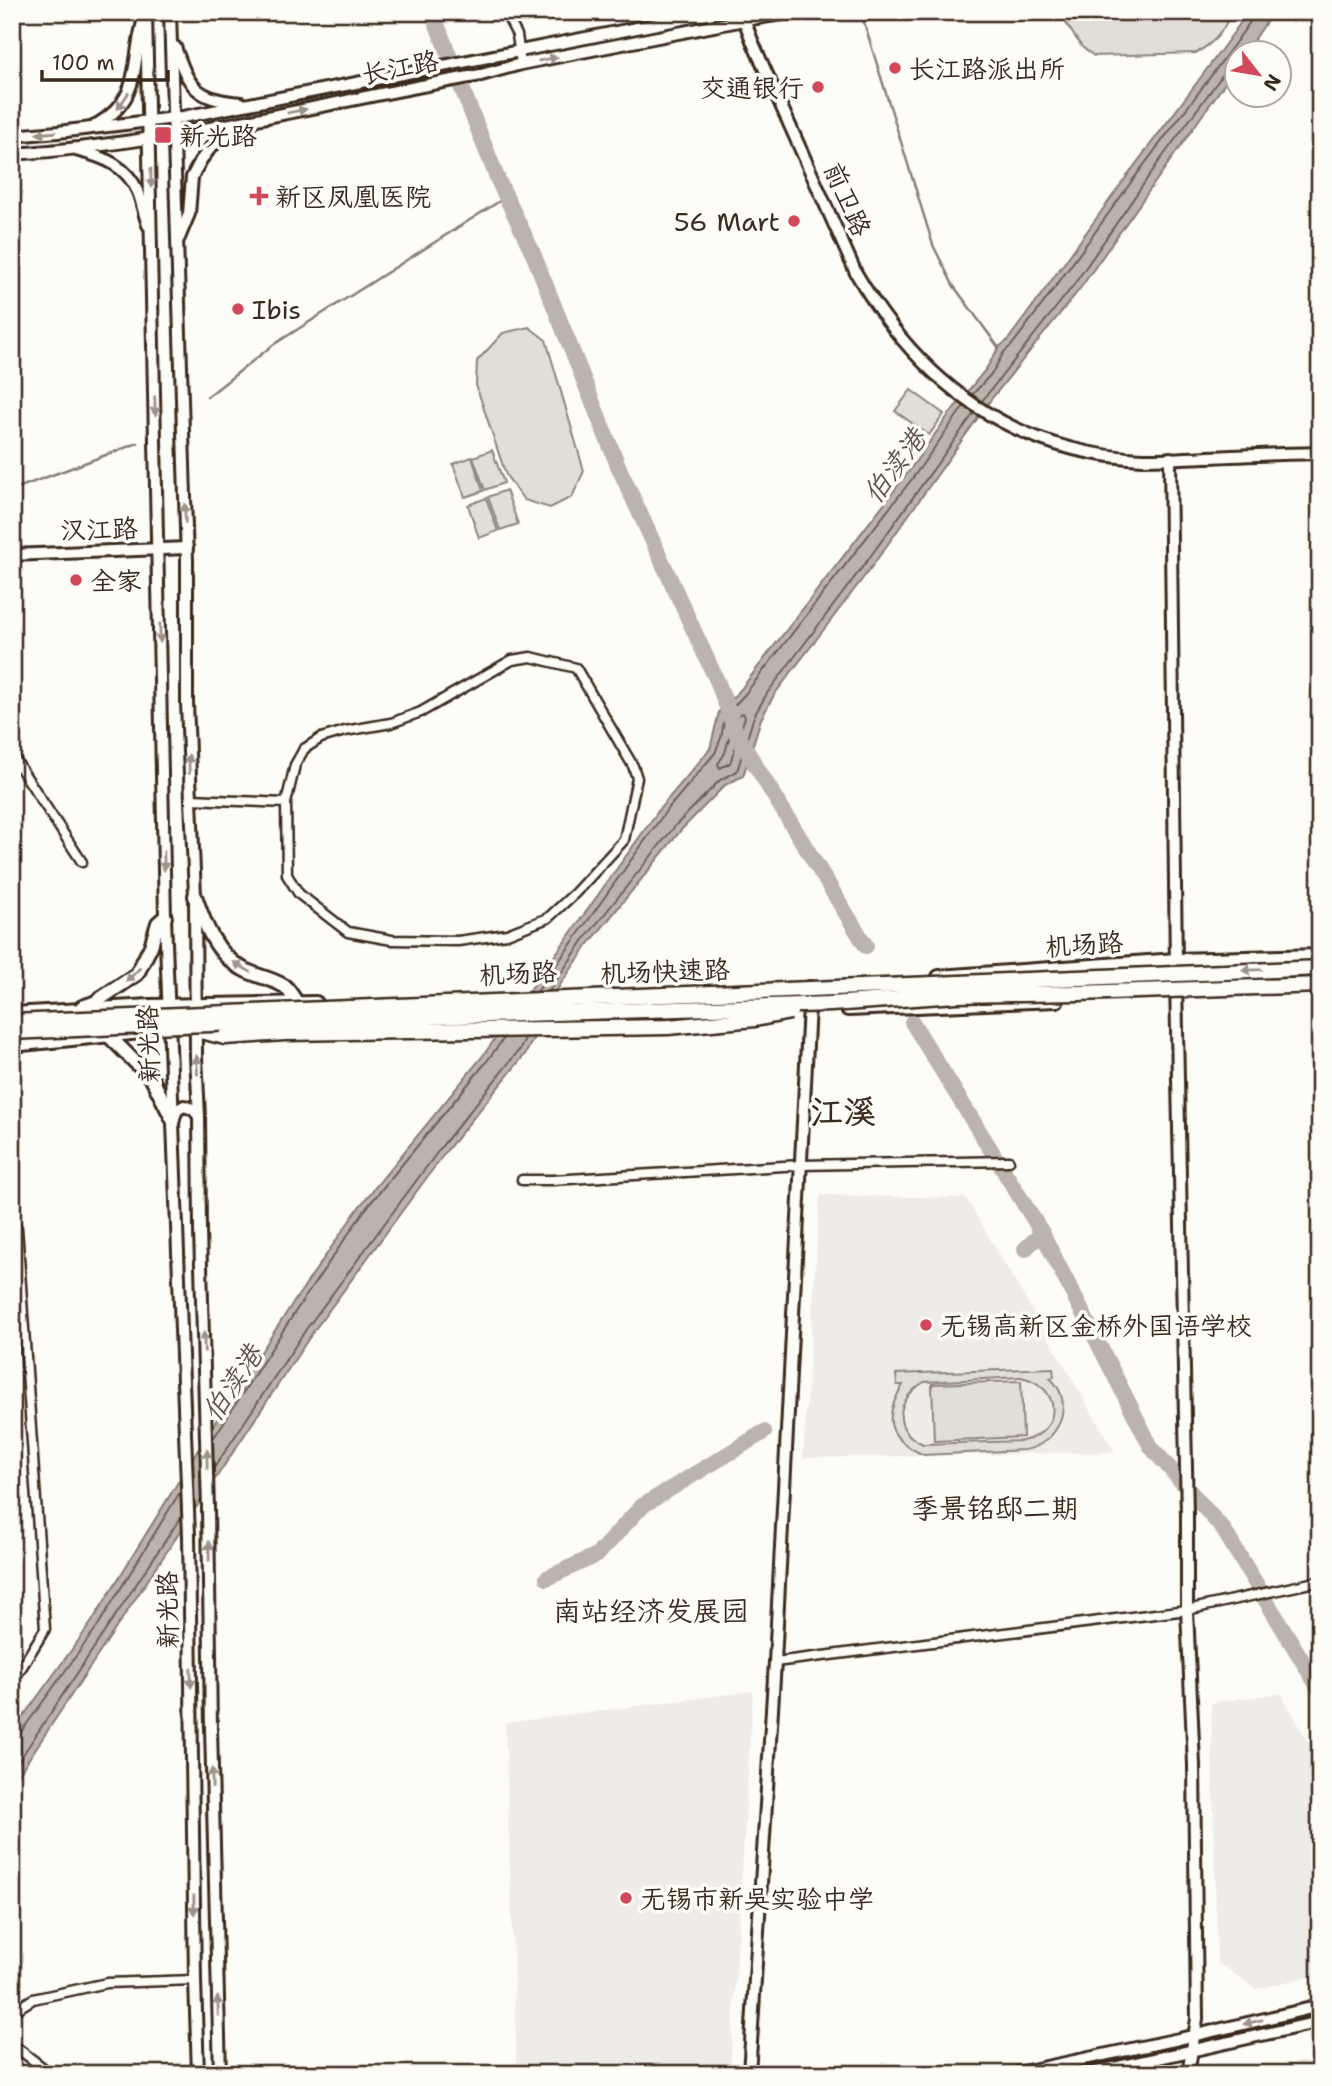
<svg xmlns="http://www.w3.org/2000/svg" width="1332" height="2086" viewBox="0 0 1332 2086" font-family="'Shantell Sans','LXGW WenKai TC',sans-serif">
<rect width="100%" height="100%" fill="#fdfcf7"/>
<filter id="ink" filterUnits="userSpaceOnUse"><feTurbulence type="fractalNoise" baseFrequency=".0143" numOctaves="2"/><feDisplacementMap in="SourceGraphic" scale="14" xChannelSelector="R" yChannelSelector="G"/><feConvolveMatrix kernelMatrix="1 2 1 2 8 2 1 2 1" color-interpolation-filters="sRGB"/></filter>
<g filter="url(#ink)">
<g fill="#efece7">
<polygon points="820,1195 966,1198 1115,1452 803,1458"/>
<polygon points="753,1691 730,2074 517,2074 505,1723"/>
<polygon points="1281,1693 1320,1763 1320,1974 1256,1989 1217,1962 1211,1703"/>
</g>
<g fill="#e1ded7" stroke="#8e847a" stroke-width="2" fill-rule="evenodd">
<path d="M1064 12H1231C1223 33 1215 42 1196 53L1094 56 1082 47 1063 19Z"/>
<polygon points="529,327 546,340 584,471 572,497 550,508 524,500 506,475 476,385 477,361 503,333"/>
<polygon points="911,390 944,414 929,435 895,411"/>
<polygon points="492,450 504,483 485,490 473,457"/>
<polygon points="472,457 483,491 465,497 453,464"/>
<polygon points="506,490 518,524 500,530 488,497"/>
<polygon points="486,498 498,531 479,538 468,505"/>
<path d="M1053 1368 1054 1377 1050 1378C1077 1403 1058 1444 1025 1450L924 1455C887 1439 882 1418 903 1385H897L896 1374ZM1021 1377C1062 1386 1064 1432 1022 1441L923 1444C890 1429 897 1399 924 1382Z"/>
<polygon points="1021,1381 1023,1437 934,1441 932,1384"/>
</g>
<path fill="#bbb4ad" stroke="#887d74" stroke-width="2" d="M1248 12H1273L1246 52H1238L1237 66 1079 290 992 398 873 565 774 695 761 719 743 776 725 785 681 830 588 945 560 985 526 1053 447 1150 313 1332 12 1784V1732L91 1623 219 1416 291 1306 359 1207 482 1057 661 807 710 749 719 712 741 689 906 475 950 413 986 369 999 347 1007 341C1049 285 1089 228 1130 172 1169 119 1210 67 1248 12Z"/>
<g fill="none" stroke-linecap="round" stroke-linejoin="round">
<g stroke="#6e6157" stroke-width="2">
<path d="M973 394 992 373 1004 352 1012 345C1054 290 1094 233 1135 177 1174 124 1215 73 1252 19L1253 12"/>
<polyline points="982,401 1073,286 1158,163 1229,66 1238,63"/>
<polygon points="743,713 745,717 730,763 720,768 718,764 725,753 734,720 740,714"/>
<polyline points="549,991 583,941 675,826 720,780 737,771 754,716 768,692 867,561 974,413"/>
<polyline points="537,992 666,811 715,753 721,738 725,716 746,693 912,479 964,406"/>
<polyline points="213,1439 297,1309 364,1211 487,1061 504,1038"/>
<polyline points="214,1468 307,1328 442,1146 520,1049 525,1038"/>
<polyline points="12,1735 21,1732 97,1627 180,1492"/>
<polyline points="12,1771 181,1517"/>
</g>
<g stroke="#887d74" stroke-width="2.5">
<polyline points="862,16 933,245 953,285 999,348"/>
<polyline points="207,397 273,345 506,197"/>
<polyline points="12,490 138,443"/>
</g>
<g stroke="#bbb4ad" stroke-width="16">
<polyline points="432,12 498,180 532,251 619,468 718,683 737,735 866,946"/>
<polyline points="912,1022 1042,1233 1151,1447 1223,1529 1320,1690"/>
<polyline points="1025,1249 1042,1233"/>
<polyline points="547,1578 597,1555 642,1506 764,1432"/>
</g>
<g stroke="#3b2a1e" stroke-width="13">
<g id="street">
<polyline points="505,12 517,35 521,64"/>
<polyline points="12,755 82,862"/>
<polyline points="191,799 286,803 287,875 299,894 348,932 392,940 458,941 507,934 548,918 575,893 624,840 637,778 633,766 576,668 531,657 512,660 421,712 391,723 345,731 321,738 304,749 295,765 286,803"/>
<polyline points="522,1180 552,1180 801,1165 1009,1161"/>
<polyline points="12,1228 17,1228 45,1629 12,1683"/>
<polyline points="775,1662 1187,1610 1320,1581"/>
<polyline points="12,2012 33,1999 107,1983 195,1980"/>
<polyline points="12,2044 51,2074"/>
</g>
</g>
<g stroke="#3b2a1e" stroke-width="16">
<g id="secondary">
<polyline points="146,12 165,917 189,1536 195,1980 198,2074"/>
<polyline points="170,12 187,561 187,703 195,896 196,1056 199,1116 200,1231 208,1508 211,1729 220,2074"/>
<path d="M741 12 753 43 856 273C920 383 1013 453 1143 459 1165 459 1186 458 1208 457 1245 455 1282 454 1320 453"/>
<path d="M175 47C189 87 195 99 241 103"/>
<path d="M96 125C142 99 131 66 143 22"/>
<polyline points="12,136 58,132 183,117 718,12"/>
<path d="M79 151C104 157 127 166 138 192 142 202 144 214 148 225"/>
<path d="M12 154C171 144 325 102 481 75L521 64 744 20 795 12"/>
<polyline points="179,238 189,214 192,177 201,160 212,146 224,137 251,123"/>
<polyline points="1170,458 1176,966"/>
<polyline points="12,555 187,548"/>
<polyline points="1176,982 1187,1515 1187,1610 1194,1765 1197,2019 1188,2074"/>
<polyline points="174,1118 177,1110 184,1106 193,1109 199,1116"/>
<polyline points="749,2074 775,1662 810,987"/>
<polyline points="1013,2074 1179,2039 1320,2006"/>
<polyline points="1087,2074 1320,2022"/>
</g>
</g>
<g stroke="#3b2a1e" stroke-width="18">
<g id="primary">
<path d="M195 896C204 923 215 954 243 969 255 976 271 978 284 986 289 989 293 998 297 1003"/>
<polyline points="939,977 1176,960 1320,956"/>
<polyline points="82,1007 94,1003 137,974 151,946 158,923 165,917"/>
<polyline points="848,1009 1057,1000"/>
<polyline points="12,1014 150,1006 316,1003"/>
<polyline points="446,1024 697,1018"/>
<polyline points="109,1036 152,1079 173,1120"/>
<polyline points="12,1045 141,1032"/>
</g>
</g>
<g stroke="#3b2a1e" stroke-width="19">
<polyline id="highway" points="196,1030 225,1037"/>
</g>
<use href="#street" stroke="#fdfcf7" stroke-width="8"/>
<use href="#secondary" stroke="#fdfcf7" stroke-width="10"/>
<use href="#primary" stroke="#fdfcf7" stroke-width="12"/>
<use href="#highway" stroke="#fdfcf7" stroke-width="14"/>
<g stroke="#3b2a1e" stroke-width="19" stroke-linecap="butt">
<g id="highway-bridge">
<polyline points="12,1022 1320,968"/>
<polyline points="12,1032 119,1027 831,1004 956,995 1079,993 1320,985"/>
<polyline points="225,1037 285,1033 668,1027 755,1019 790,1012"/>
</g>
</g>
<use href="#highway-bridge" stroke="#fdfcf7" stroke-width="14"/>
</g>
<defs><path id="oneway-solid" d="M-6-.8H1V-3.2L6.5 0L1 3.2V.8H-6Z" transform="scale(1.75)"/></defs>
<g fill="#9c938a">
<use href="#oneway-solid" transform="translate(548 59) rotate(-11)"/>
<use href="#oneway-solid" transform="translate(123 101) rotate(124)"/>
<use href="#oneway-solid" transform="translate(297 111) rotate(-11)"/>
<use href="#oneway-solid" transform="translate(46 133) rotate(176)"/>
<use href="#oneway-solid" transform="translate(151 178) rotate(89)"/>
<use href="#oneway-solid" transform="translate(155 406) rotate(88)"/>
<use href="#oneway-solid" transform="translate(185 513) rotate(-92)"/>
<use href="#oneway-solid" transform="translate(160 633) rotate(89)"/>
<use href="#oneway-solid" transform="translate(189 764) rotate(-92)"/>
<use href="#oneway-solid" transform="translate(164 861) rotate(89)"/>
<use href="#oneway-solid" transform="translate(242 967) rotate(-150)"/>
<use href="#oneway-solid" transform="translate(1252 970) rotate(178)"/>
<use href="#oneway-solid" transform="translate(133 975) rotate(135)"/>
<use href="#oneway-solid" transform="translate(197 1065) rotate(-93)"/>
<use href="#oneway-solid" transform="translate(204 1342) rotate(-92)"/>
<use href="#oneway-solid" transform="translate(207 1459) rotate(-91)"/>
<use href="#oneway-solid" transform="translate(209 1551) rotate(-91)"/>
<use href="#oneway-solid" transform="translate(191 1678) rotate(89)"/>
<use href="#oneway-solid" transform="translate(212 1778) rotate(-91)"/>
<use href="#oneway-solid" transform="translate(194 1905) rotate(89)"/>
<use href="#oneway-solid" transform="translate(218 2006) rotate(-92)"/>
<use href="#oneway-solid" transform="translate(1253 2022) rotate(167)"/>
</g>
</g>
<g fill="#d1495b" stroke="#fdfcf7" stroke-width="2.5">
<circle cx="895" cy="68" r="7"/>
<circle cx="818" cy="87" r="7"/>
<rect x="154" y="126" width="18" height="18" rx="3.5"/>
<path d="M255.5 185.5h7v7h7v7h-7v7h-7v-7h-7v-7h7z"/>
<circle cx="794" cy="221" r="7"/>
<circle cx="238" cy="309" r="7"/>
<circle cx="76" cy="580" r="7"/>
<circle cx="926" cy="1325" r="7"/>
<circle cx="626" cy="1898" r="7"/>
</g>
<g text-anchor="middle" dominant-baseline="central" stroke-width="7" stroke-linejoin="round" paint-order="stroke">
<g font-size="26" fill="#3b2a1e" stroke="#fdfcf7">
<text transform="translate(400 67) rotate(-11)">长江路</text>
<text transform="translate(848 199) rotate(66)">前卫路</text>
<text transform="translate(99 529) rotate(-2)">汉江路</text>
<text transform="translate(1084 944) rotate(-4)">机场路</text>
<text transform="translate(665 971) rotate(-2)">机场快速路</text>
<text transform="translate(518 973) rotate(-3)">机场路</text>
<text transform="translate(148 1044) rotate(-92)">新光路</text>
<text transform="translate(167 1610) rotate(-91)">新光路</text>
</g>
<g font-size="26" fill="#3b2a1e" stroke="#fdfcf7" text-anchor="start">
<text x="909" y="68">长江路派出所</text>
<text x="804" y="87" text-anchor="end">交通银行</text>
<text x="179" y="135">新光路</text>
<text x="275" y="196">新区凤凰医院</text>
<text x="780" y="221" text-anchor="end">56 Mart</text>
<text x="252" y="309">Ibis</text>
<text x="90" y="580">全家</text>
<text x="940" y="1325">无锡高新区金桥外国语学校</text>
<text x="640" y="1898">无锡市新吴实验中学</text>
</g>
<g font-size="28" font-style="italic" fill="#615349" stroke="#fdfcf7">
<text transform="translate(894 466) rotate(-53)">伯渎港</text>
<text transform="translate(232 1383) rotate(-56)">伯渎港</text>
</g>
<g font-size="28" fill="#3b2a1e" stroke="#fdfcf7">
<text x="995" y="1508">季景铭邸二期</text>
<text x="651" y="1611">南站经济发展园</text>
</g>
<g font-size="33" font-weight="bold" fill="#3b2a1e" stroke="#fdfcf7">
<text x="843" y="1111">江溪</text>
</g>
</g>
<rect width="1332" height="2086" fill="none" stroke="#fdfcf7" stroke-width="42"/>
<rect x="21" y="21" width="1290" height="2044" fill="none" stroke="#3b2a1e" stroke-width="2.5" filter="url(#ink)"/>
<g transform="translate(1258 74) rotate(121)"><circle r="33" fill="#fdfcf7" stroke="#afa8a0" stroke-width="2"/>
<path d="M0-5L12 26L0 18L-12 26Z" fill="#d1495b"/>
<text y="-10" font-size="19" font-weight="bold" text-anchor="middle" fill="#3b2a1e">N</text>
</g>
<path d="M42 70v10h126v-10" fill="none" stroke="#3b2a1e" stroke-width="3.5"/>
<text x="52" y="70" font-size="21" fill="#3b2a1e" stroke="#fdfcf7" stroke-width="5" paint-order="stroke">100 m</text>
</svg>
